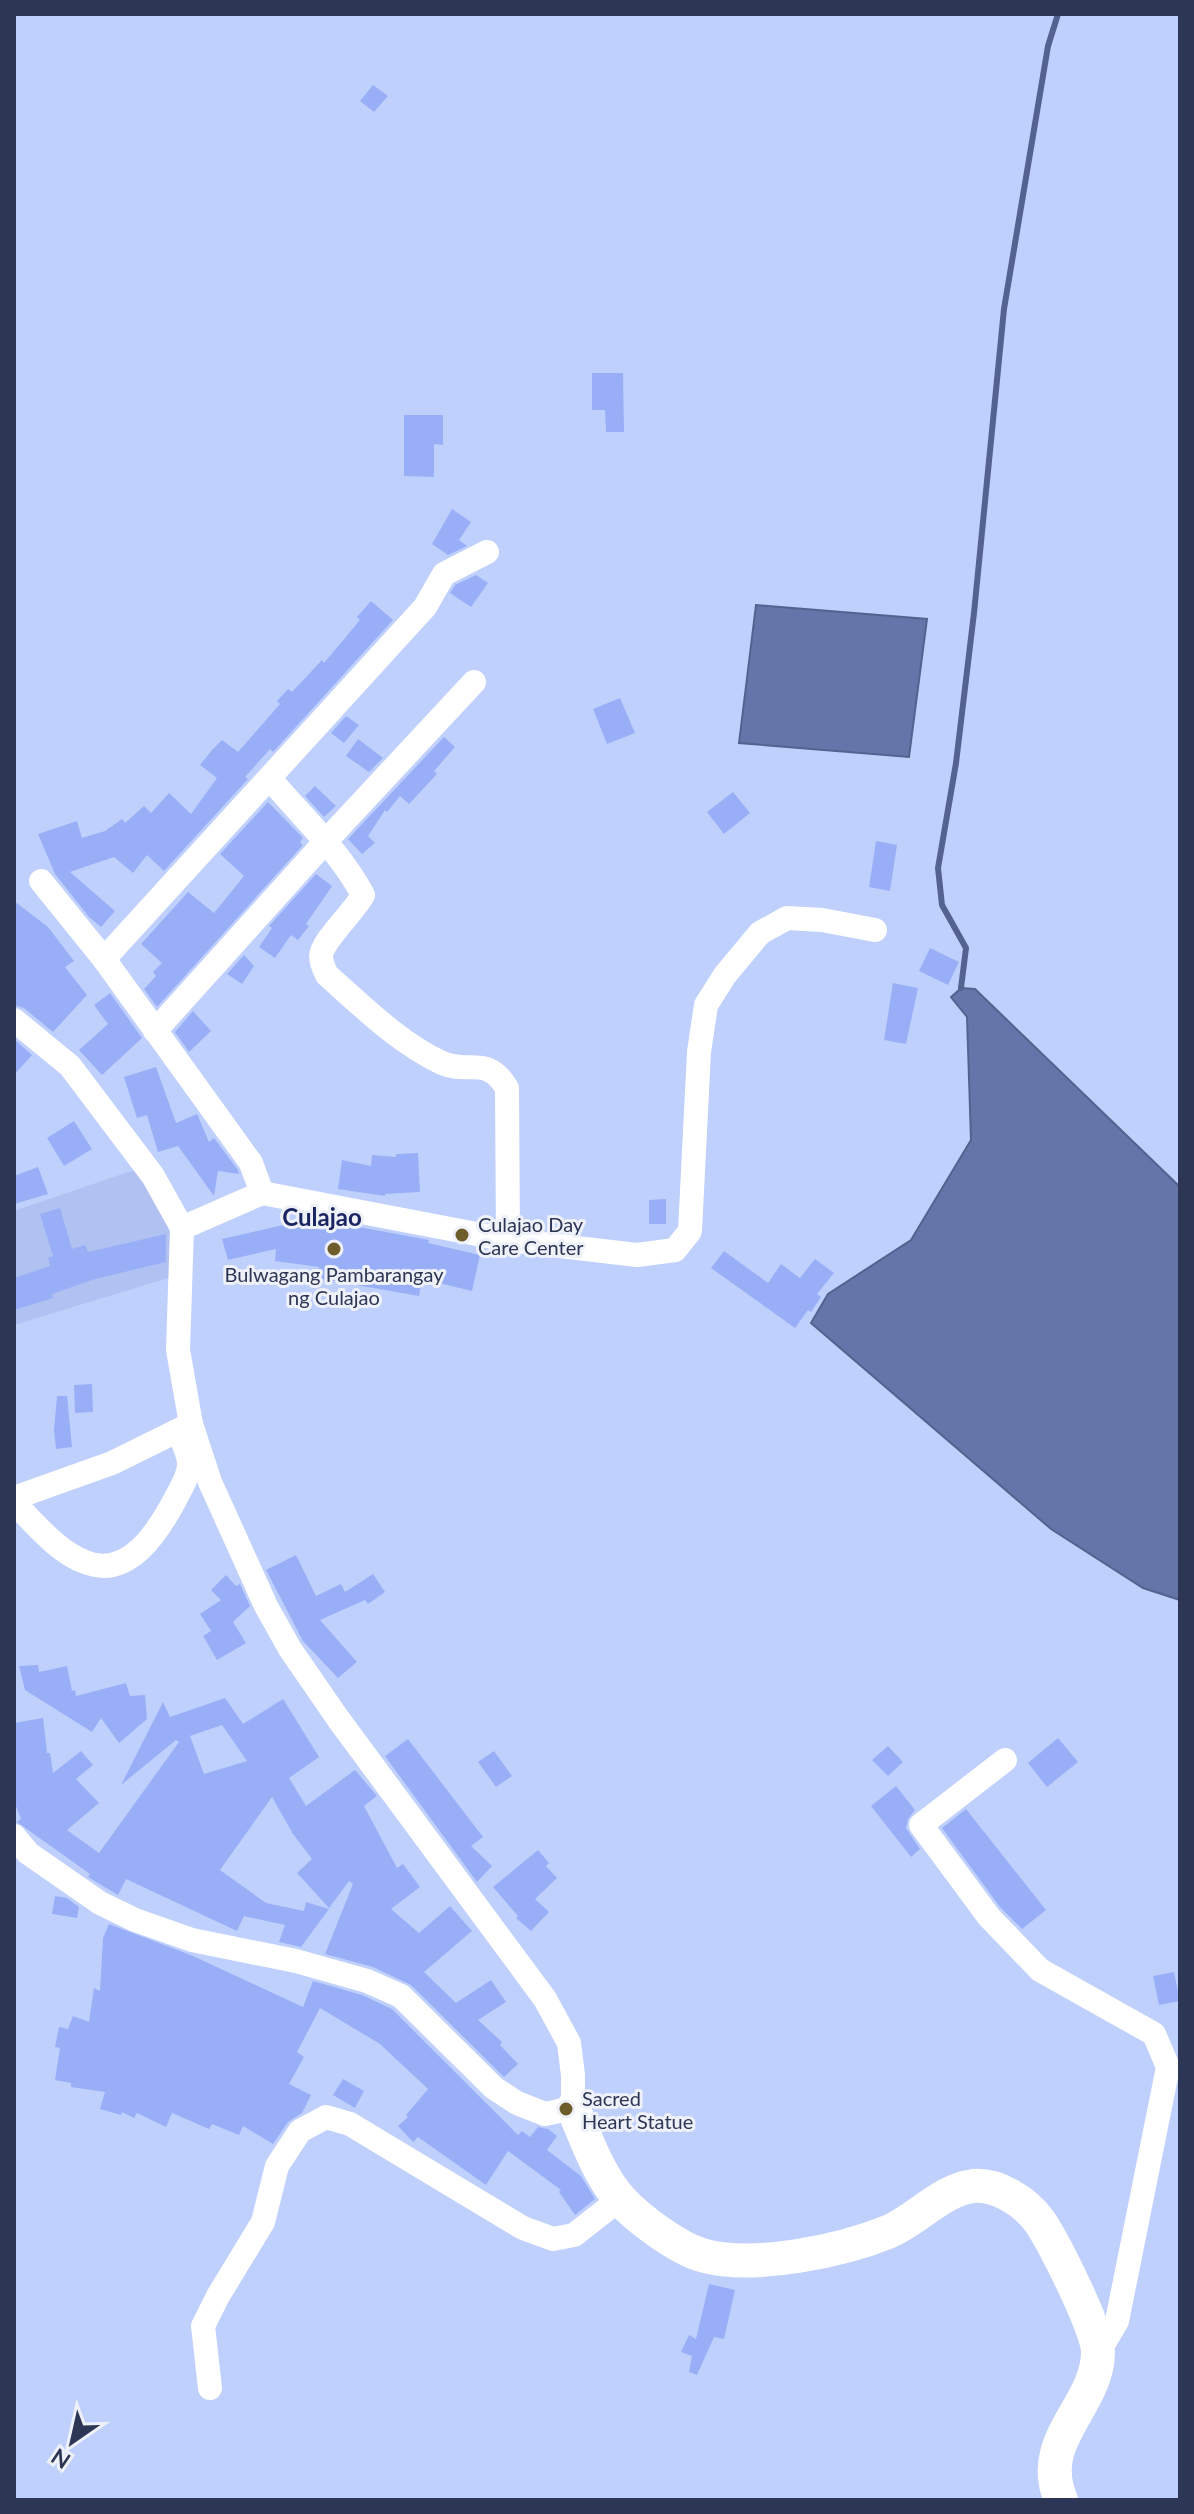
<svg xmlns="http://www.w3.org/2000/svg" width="1194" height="2514" viewBox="0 0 1194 2514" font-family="Lato,sans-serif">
<rect width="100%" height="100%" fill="#c0d0fd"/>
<polygon fill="#b1c1f1" points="137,1169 172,1230 175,1276 14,1325 14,1211"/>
<g fill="#6575aa" stroke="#546290" stroke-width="2">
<polygon points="756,605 927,619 909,757 739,743"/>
<polygon points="961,988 975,989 1180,1187 1180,1600 1143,1588 1051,1529 811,1323 828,1294 911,1240 971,1140 967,1017 951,997"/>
</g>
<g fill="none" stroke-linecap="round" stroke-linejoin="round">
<polyline stroke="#546290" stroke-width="6" points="961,988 966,948 942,905 938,868 956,763 974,613 1004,309 1048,46 1058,14"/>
</g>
<g fill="#98aff8" fill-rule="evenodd">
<polygon points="373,85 388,96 374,112 360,101"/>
<polygon points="592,373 623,373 624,432 606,432 605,410 592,410"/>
<polygon points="404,415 443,415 443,445 434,444 434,477 404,476"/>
<polygon points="452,509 471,522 459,540 467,546 448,555 432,544"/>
<polygon points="476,575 488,583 471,607 450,593 455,585"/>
<polygon points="371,601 393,620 273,752 270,749 245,777 248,779 164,871 147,855 133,873 114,857 70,872 115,911 101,927 89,917 55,874 38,834 77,821 82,838 105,831 122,819 125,823 144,806 151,813 169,793 191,814 217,778 200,765 212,750 222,740 238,752 280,704 277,701 288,689 292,692 322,660 324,663 360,620 357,617"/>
<polygon points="620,698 635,733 607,744 593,709"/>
<polygon points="346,716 359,725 344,743 331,733"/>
<polygon points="444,737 455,747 434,771 437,774 409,804 400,796 387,812 385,810 368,836 375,843 362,854 348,839"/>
<polygon points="358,739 383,758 369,772 346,756"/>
<polygon points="315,786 336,806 324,817 305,796"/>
<polygon points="733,792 750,813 724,834 707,812"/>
<polygon points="268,802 303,838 300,842 303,845 157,1007 144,989 156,976 153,972 162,963 141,944 188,892 214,913 244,876 220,854"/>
<polygon points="876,841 897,845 890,891 869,887"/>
<polygon points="316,874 332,886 306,924 309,926 298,940 291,935 275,958 259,947 272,928 269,926"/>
<polygon points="14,901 48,927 74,961 65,967 87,995 53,1032 24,1008 14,1005"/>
<polygon points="930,948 959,962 948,985 919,971"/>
<polygon points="244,955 254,966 242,984 227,974"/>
<polygon points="893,983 918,988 906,1044 884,1040"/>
<polygon points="110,993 142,1038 102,1075 79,1050 108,1024 94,1005"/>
<polygon points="193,1011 211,1031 189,1052 175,1032"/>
<polygon points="14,1039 32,1055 14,1075"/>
<polygon points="156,1067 176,1123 197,1114 209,1142 214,1138 238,1170 239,1174 218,1171 214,1196 178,1146 158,1152 147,1115 137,1118 124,1077"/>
<polygon points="74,1121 92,1149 64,1166 47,1138"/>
<polygon points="418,1153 420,1192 385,1194 385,1196 338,1189 342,1160 371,1166 372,1155 396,1157 396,1154"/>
<polygon points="38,1167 48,1194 14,1204 14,1176"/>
<polygon points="666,1199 666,1224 649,1224 649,1200"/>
<polygon points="60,1208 72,1249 85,1245 88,1252 166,1234 166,1262 95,1279 52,1294 53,1298 14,1310 14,1278 50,1266 48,1258 53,1256 40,1214"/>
<polygon points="327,1221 429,1240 428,1243 480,1255 472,1291 422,1279 419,1296 317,1278 319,1267 275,1261 276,1249 228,1260 222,1239 283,1225 325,1230"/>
<polygon points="724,1251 768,1283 781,1264 800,1278 815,1259 834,1273 817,1294 821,1297 811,1312 808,1310 795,1328 711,1268"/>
<polygon points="92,1384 93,1412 75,1413 74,1385"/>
<polygon points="57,1396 67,1396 72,1447 56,1449 54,1430"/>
<polygon points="296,1555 316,1596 341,1584 345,1592 373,1574 385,1592 368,1604 365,1600 320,1620 357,1662 338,1678 303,1641 266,1570"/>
<polygon points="226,1575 236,1586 240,1584 250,1606 233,1622 246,1643 217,1660 203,1636 211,1631 200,1614 221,1600 211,1590"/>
<polygon points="38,1665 39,1672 67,1666 72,1691 75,1690 76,1696 126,1683 130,1696 145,1695 147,1719 119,1743 101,1718 92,1732 25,1690 19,1666"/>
<path d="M225 1698 243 1724 283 1699 319 1757 289 1778 306 1806 355 1770 377 1796 364 1806 397 1868 403 1864 420 1887 391 1909 419 1933 450 1906 472 1931 424 1972 456 2003 491 1980 506 2002 478 2020 502 2042 500 2045 518 2064 504 2077 411 1985 373 1967 325 1954 353 1884 349 1881 329 1908 297 1873 312 1859 293 1834 272 1797 220 1870 266 1903 304 1911 306 1902 329 1909 301 1947 279 1942 285 1925 244 1916 237 1931 126 1879 118 1895 88 1877 90 1874 17 1822 21 1819 14 1801V1723L43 1718 47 1753H50L53 1773 81 1751 93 1765 76 1779 99 1803 67 1830 99 1853 179 1742 176 1740 121 1785 163 1702 170 1717ZM222 1725 247 1761 204 1774 190 1736Z"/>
<polygon points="1058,1738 1078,1762 1047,1787 1028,1763"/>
<polygon points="408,1739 483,1837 471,1846 492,1866 477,1882 385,1756"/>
<polygon points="888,1746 903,1762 888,1776 872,1760"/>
<polygon points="494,1751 512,1776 496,1787 478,1762"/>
<polygon points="896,1786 915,1810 908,1819 906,1828 920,1849 911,1857 871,1806"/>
<polygon points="966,1809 1046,1910 1022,1929 1000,1907 942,1828"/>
<polygon points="538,1850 549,1863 546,1866 557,1878 535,1899 549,1912 531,1931 516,1918 518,1916 493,1887"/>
<polygon points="55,1896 67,1898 79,1907 77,1918 52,1914"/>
<polygon points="109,1924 193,1956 303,2007 313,1981 362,1995 392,2009 518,2135 522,2131 530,2137 538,2127 548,2129 557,2136 547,2150 581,2176 595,2199 575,2215 559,2192 561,2190 508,2151 486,2185 418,2137 413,2142 398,2126 408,2117 406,2115 428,2089 380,2044 320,2008 297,2052 304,2057 289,2084 311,2095 302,2113 288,2122 273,2144 243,2126 239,2135 212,2124 209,2129 172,2113 166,2127 137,2113 134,2118 122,2112 121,2115 100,2109 105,2092 71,2087 71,2083 55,2080 60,2048 55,2047 59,2027 68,2029 73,2016 89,2022 94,1988 100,1991 103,1938"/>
<polygon points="1174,1972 1180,2001 1159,2005 1153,1976"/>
<polygon points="343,2079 364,2091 355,2108 333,2095"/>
<polygon points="709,2284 735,2290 724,2339 714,2337 697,2375 689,2372 692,2356 681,2352 689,2335 696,2339"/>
</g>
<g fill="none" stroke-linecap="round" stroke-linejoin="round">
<g stroke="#fff" stroke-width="24">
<path d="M270 779C302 816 340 852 363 895 354 912 322 941 321 956 321 962 324 969 327 975 362 1006 399 1043 442 1063 469 1075 486 1054 507 1088L508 1240"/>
<polyline points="41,881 104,959 251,1163 262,1193"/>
<polyline points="104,959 425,607 444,574 487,552"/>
<polyline points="14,1020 70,1066 153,1176 182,1228 178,1350 191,1424 210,1482 266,1606 290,1649 339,1720 545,1999 569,2043 573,2075 573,2108 545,2114 517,2103 494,2088 401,1996 367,1981 296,1961 192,1940 135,1920 100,1903 28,1853 14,1836"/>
<polyline points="155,1031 325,842 474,682"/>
<polyline points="182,1228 262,1193 508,1240 637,1255 675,1250 690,1231 699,1052 706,1005 725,975 760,933 787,918 822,920 875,930"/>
<polyline points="14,1498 112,1463 191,1424"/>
<path d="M14 1503C35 1523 56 1551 85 1562 129 1580 159 1530 176 1498 181 1488 190 1474 189 1463 189 1456 184 1446 182 1439"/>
<polyline points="1005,1760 921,1825 989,1917 1040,1970 1154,2034 1168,2067 1117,2321 1098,2353"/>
<polyline points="210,2388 203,2326 218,2296 263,2222 277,2166 300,2131 326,2117 350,2124 523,2228 553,2239 574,2235 620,2199"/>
</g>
<path stroke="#fff" stroke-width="34" d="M573 2108C586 2138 598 2174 620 2199 638 2219 680 2250 705 2256 755 2269 841 2251 888 2232 917 2220 941 2190 973 2186 998 2184 1026 2202 1040 2222 1054 2243 1099 2331 1098 2353 1097 2407 1035 2440 1061 2500"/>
</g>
<g fill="#6e5c2a" stroke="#eff1f9" stroke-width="3">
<circle cx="462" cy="1235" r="8"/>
<circle cx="334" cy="1249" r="8"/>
<circle cx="566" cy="2109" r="8"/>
</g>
<g text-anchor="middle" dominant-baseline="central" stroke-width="6" stroke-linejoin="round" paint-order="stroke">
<g font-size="20" fill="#2d3654" stroke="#eff1f9" text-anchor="start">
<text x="478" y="1224">Culajao Day<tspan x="478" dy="23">Care Center</tspan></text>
<text x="334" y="1274" text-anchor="middle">Bulwagang Pambarangay<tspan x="334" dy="23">ng Culajao</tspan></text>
<text x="582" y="2098">Sacred<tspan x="582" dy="23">Heart Statue</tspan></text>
</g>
<g font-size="24" font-weight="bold" fill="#1a2562" stroke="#eff1f9">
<text x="322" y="1216">Culajao</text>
</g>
</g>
<rect width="1194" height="2514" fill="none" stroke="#2d3654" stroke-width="32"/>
<g transform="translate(72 2442) rotate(214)" stroke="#eff1f9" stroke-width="6" paint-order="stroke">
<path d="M0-6L14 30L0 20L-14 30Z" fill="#2d3654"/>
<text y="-12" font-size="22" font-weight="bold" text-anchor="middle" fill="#2d3654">N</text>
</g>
</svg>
